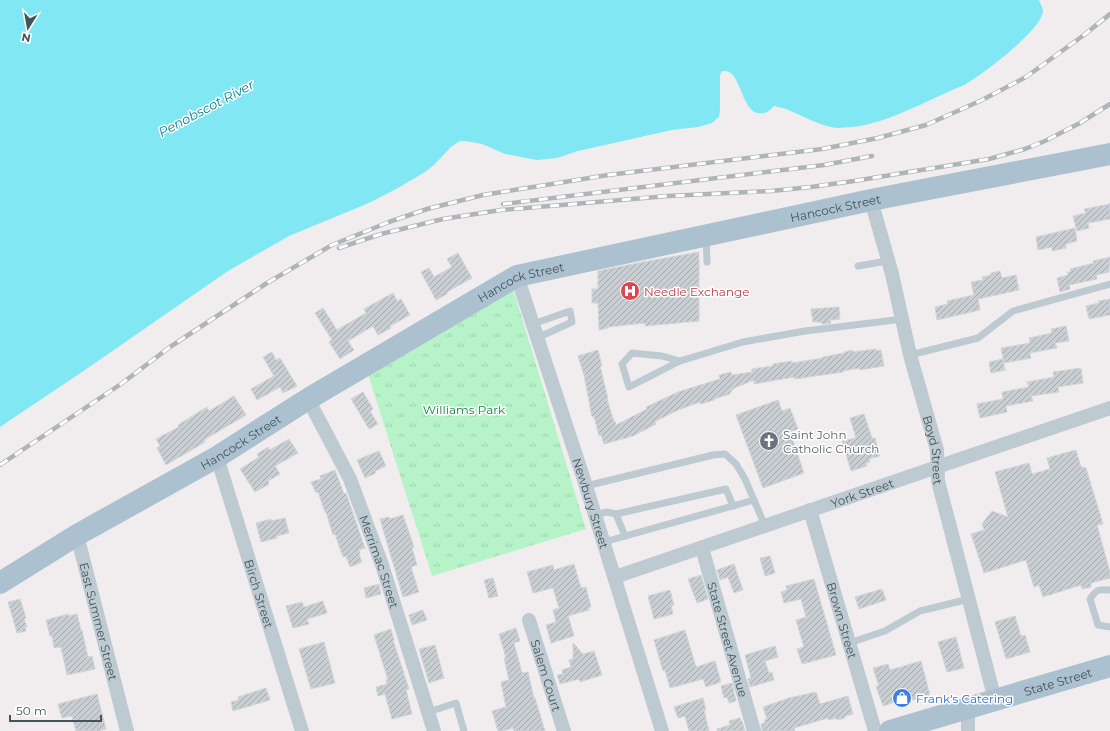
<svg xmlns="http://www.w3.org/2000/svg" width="1110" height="731" viewBox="0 0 1110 731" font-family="Montserrat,sans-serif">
<defs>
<pattern id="park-tufts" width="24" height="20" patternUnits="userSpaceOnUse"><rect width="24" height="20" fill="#b7f3c8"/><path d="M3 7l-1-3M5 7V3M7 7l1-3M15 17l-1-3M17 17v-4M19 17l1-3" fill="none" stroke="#9fd2ae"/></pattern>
<pattern id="building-hatch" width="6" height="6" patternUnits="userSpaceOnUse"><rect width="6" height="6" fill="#c9ced3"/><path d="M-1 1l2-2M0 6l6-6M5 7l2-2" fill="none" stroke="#a5aaae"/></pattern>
</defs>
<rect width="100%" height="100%" fill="#f1edee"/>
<polygon fill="url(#park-tufts)" points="512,285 586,529 432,576 367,371"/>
<path fill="#81e8f3" d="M0 0H1039C1040 3 1043 8 1043 11 1042 30 981 76 964 85 950 91 936 97 922 104 902 113 875 125 853 127 848 127 843 128 838 128 815 126 796 110 774 106 772 108 769 111 767 112 743 122 743 79 729 72 727 71 725 71 722 71L720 75V109L719 117 712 123 698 127 672 130 578 151 557 158 537 160 505 154 482 144 466 141H460L451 147 434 165 425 172 398 188 369 203 289 236 228 271 85 370 0 427Z"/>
<g fill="url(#building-hatch)" stroke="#d1d5da">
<polygon points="1110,204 1110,219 1088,223 1089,228 1077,231 1073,216 1086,213 1084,209"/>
<polygon points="1075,228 1077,241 1066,244 1066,248 1052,251 1052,247 1038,250 1036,237"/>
<polygon points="699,252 699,321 645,326 645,323 608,327 608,328 599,330 598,303 592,303 592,289 598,289 598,271 643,262"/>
<polygon points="458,253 472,278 447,292 447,294 436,300 421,272 429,268 434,277 452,267 447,259"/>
<polygon points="1110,257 1109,272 1096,275 1097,279 1069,285 1070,289 1060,292 1057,278 1068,275 1067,272 1071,272 1070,269 1094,263 1093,261"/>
<polygon points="1000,271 1002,278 1016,275 1019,290 978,299 980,310 937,320 935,307 948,304 947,301 974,295 971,282 983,280 982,277 991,275 991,273"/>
<polygon points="393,293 397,301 401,299 410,315 390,326 391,328 378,335 373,326 348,341 354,350 340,359 329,342 332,340 315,313 323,308 337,330 366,313 364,309"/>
<polygon points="1110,299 1110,315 1089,319 1086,306 1099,303 1098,301"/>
<polygon points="839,307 840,319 830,320 831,323 822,324 821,322 813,322 811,309"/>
<polygon points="1066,326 1069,341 1055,343 1057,348 1030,353 1031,358 1004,363 1001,348 1030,343 1029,338 1052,333 1051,329"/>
<polygon points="876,349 876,351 881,350 884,366 860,370 860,368 843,371 843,372 795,379 794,377 754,384 754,380 734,388 734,389 731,390 732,392 730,392 730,394 714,399 714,400 701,404 700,402 678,410 656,421 655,422 656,424 633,436 604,444 601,435 599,436 594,416 592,417 584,375 578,356 598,350 602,366 600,366 608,399 607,399 614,422 615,421 616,425 647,409 646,407 678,392 720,379 719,375 731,372 732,375 752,372 752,369 773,366 773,364 792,361 792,363 823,358 823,357 844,353 844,352 853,350 853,352"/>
<polygon points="272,352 276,360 280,358 297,386 283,393 280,387 257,400 251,389 274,376 263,357"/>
<polygon points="1003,359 1005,370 991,373 989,362"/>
<polygon points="1081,368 1083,383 1058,387 1059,392 1031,396 1033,401 1006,406 1007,412 980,418 977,404 1003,399 1002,392 1029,387 1027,382 1054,377 1053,372"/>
<polygon points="363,392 373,409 370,411 378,424 369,429 351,399"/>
<polygon points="234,396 246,415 204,440 205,442 166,465 157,448 160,446 156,439 179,427 178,425 207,407 209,411"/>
<polygon points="778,400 782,411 790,408 798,429 790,432 804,473 763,488 736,415"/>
<polygon points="864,414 872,438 875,438 880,456 869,459 870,462 866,463 867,466 851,471 842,441 856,438 850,418"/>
<polygon points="289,439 298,453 275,466 280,474 268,481 269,484 255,492 240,469 259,457 257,454 268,447 270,450"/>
<polygon points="1076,450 1081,467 1086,468 1103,524 1097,525 1110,572 1110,578 1091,583 1091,587 1082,589 1081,585 1043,597 1039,585 1034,587 1026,560 984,573 971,534 984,530 982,524 992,511 1008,517 995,472 1029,463 1032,474 1050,469 1047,458"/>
<polygon points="379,451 386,466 375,471 376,473 365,478 357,460"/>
<polygon points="335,470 344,494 346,493 365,548 359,550 360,553 359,554 362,562 350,567 346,556 343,557 335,534 333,535 326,512 325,512 318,492 316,493 311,482 321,479 320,476"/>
<polygon points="403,515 414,547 412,548 417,565 411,567 419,592 403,597 380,519 389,517 390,519"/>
<polygon points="285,518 289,533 276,536 277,538 261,542 256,523 271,519 271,521"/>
<polygon points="770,556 775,573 765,576 760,558"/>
<polygon points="574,564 581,588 586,587 591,607 588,608 589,610 568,616 574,636 551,643 546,625 556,622 553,610 559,608 553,588 533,593 527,572 553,565 554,570"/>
<polygon points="734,564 743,590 734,593 728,577 720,580 717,570"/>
<polygon points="701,575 708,599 697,603 688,579"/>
<polygon points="493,578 498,596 489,598 484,580"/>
<polygon points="814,579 836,655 802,664 797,649 804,647 796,620 806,617 801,599 784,603 781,592 787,590 786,586"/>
<polygon points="379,584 381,594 366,598 364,588"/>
<polygon points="882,589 886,600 859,609 855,597"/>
<polygon points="670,590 674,605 671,606 673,614 654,619 648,596"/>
<polygon points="20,599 26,618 24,619 27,627 25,627 26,631 17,633 8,602"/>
<polygon points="323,601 327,613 307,619 309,624 293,628 286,606 302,602 304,607"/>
<polygon points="423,610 427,620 412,625 409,615"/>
<polygon points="68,614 69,616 77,614 81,630 82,630 88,657 92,656 95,669 67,675 61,647 54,648 52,636 50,636 46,620"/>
<polygon points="1015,616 1021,636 1025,635 1030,652 1006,659 995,622"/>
<polygon points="516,628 520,641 514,643 522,673 528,672 534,698 535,698 545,731 514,731 513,728 503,731 498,731 492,711 506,707 501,682 509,680 504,658 506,658 499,634"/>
<polygon points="391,629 394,640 393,640 409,689 406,690 412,714 392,719 385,694 378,696 376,687 387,684 386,680 388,680 374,635"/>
<polygon points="685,630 696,667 715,661 721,682 706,687 703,679 670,688 665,670 663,671 654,640"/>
<polygon points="956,637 964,668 947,672 938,642"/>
<polygon points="324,642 335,683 311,689 299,649"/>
<polygon points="573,643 583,654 594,651 602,675 580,682 579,679 560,684 557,675 563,674 562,670 571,667 569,660 573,659"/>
<polygon points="435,645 444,678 429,683 419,649"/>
<polygon points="775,646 778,657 765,661 769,673 772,672 774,680 750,687 748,679 751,678 745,655"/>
<polygon points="921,661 930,695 912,700 911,697 883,706 876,686 879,686 873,668 888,664 890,670"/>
<polygon points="732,683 736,701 729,703 727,697 724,698 721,686"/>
<polygon points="266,688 270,700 233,711 231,702 239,700 238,697"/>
<polygon points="816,692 820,704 848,696 853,714 845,716 845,718 837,720 836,718 829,720 828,718 794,728 795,731 762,731 761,724 765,723 764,720 767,719 763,707 789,698"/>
<polygon points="97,694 106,729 98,731 76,731 72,716 62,718 58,704"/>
<polygon points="703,698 706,710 704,710 709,731 689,731 685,716 678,718 674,707"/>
<polygon points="740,718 741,721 742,721 745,731 717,731 717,729 730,725 729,721"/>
</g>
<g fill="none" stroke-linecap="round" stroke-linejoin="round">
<g stroke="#bdcad1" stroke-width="7">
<polyline points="706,238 707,262"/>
<polyline points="858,266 887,261"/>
<polyline points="533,324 570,311 572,322 537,338"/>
<polyline points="910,355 978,338 1013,311 1110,284"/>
<polyline points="680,361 662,356 632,353 622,364 629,387 680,361 743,342 805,331 903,319"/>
<polyline points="586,486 713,455 725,454 736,464 745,479 765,526"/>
<polyline points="616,514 625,536"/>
<polyline points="595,515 607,512 616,514 726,489 733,506"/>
<polyline points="604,542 754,500"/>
<path d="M1110 590C1098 589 1097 589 1090 599L1098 625 1110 627"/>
<polyline points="849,643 885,631 920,611 969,599"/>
<polyline points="428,712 456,703 464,731"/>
</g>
<g stroke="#bdcad1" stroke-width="14">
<path id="s1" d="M871 200 892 274 910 355 937 450 938 481 995 700"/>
<path id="s2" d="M517 276 586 486 662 731"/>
<path id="s3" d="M308 399 350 479 382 565 434 731"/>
<path id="s4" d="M217 457 302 731"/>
<path id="s5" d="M810 510 875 731"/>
<path id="s6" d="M77 535 127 731"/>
<path id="s7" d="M702 548 754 731"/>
<path id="s8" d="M615 577 1110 408"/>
<path id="s9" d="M529 620 564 731"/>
<polyline points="968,731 968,708"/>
</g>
<g stroke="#abc1cf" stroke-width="22">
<path id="s10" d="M0 583 77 535 217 457 308 399 517 276 871 200 1110 154"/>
<path id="s11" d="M890 731 1110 666"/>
</g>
<g stroke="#afb4b9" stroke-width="4.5">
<g id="rail">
<polyline points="503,204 824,165 872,156"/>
<polyline points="339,248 381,234 443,219 501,210 668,196 771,191 811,187 854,181 989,159 1025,149 1045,141 1080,123 1110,104"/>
<polyline points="0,465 121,384 170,347 267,283 332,245 389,222 427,209 483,195 608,175 822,149 878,138 926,125 980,101 1026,77 1084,35 1110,14"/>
</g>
</g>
<use href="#rail" stroke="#fff" stroke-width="3" stroke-dasharray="9" stroke-linecap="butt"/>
</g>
<defs>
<g id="hospital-disc" transform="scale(1)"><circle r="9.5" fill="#e0444e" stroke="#fff"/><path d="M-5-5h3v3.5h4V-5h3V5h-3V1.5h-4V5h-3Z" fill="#fff"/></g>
<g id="church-disc" transform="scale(1)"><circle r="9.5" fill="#6b7280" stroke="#fff"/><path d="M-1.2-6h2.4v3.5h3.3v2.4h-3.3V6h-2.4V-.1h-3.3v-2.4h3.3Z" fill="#fff"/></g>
<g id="shop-disc" transform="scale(1)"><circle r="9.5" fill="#3f7fe0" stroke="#fff"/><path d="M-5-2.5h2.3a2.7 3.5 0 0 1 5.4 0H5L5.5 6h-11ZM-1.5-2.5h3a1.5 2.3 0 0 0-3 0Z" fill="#fff"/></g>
</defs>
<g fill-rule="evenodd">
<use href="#hospital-disc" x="630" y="291"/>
<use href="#church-disc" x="769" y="441"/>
<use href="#shop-disc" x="902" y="698"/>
</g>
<g text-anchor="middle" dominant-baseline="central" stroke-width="3" stroke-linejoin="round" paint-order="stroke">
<g font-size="12" fill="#44545d" stroke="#fff">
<text stroke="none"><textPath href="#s10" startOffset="927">Hancock Street</textPath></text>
<text stroke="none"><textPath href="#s10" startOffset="603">Hancock Street</textPath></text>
<text stroke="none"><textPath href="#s10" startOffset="279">Hancock Street</textPath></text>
<text stroke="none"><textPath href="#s1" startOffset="258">Boyd Street</textPath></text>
<text stroke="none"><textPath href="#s8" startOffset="261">York Street</textPath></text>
<text stroke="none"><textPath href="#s2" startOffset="239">Newbury Street</textPath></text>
<text stroke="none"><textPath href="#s3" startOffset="178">Merrimac Street</textPath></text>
<text stroke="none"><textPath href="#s4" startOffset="143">Birch Street</textPath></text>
<text stroke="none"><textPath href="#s6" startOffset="89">East Summer Street</textPath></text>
<text stroke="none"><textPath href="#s5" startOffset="115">Brown Street</textPath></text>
<text stroke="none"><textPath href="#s7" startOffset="95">State Street Avenue</textPath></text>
<text stroke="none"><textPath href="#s9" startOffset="58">Salem Court</textPath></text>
<text stroke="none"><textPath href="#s11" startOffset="175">State Street</textPath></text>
</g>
<g font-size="12" fill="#be3a42" stroke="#fff" text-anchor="start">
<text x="644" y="291">Needle Exchange</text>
</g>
<g font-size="12" fill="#0f843d" stroke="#fff">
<text x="464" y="409">Williams Park</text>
</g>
<g font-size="12" fill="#5b616d" stroke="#fff" text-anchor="start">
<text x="783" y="434">Saint John<tspan x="783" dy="14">Catholic Church</tspan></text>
</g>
<g font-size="12" fill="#366cbe" stroke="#fff" text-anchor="start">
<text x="916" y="698">Frank's Catering</text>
</g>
<g font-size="13" font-style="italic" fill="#047e8b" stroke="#fff">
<text transform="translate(206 108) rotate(-28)">Penobscot River</text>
</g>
</g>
<g transform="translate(28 28) rotate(191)" stroke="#ffffff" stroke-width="3" paint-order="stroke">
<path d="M0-3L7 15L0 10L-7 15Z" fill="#44545d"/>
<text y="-6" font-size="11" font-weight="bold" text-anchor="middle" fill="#44545d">N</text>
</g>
<path d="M10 715v6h91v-6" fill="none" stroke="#44545d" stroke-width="2"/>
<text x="16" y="715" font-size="12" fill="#44545d" stroke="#ffffff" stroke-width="3" paint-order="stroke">50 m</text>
</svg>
